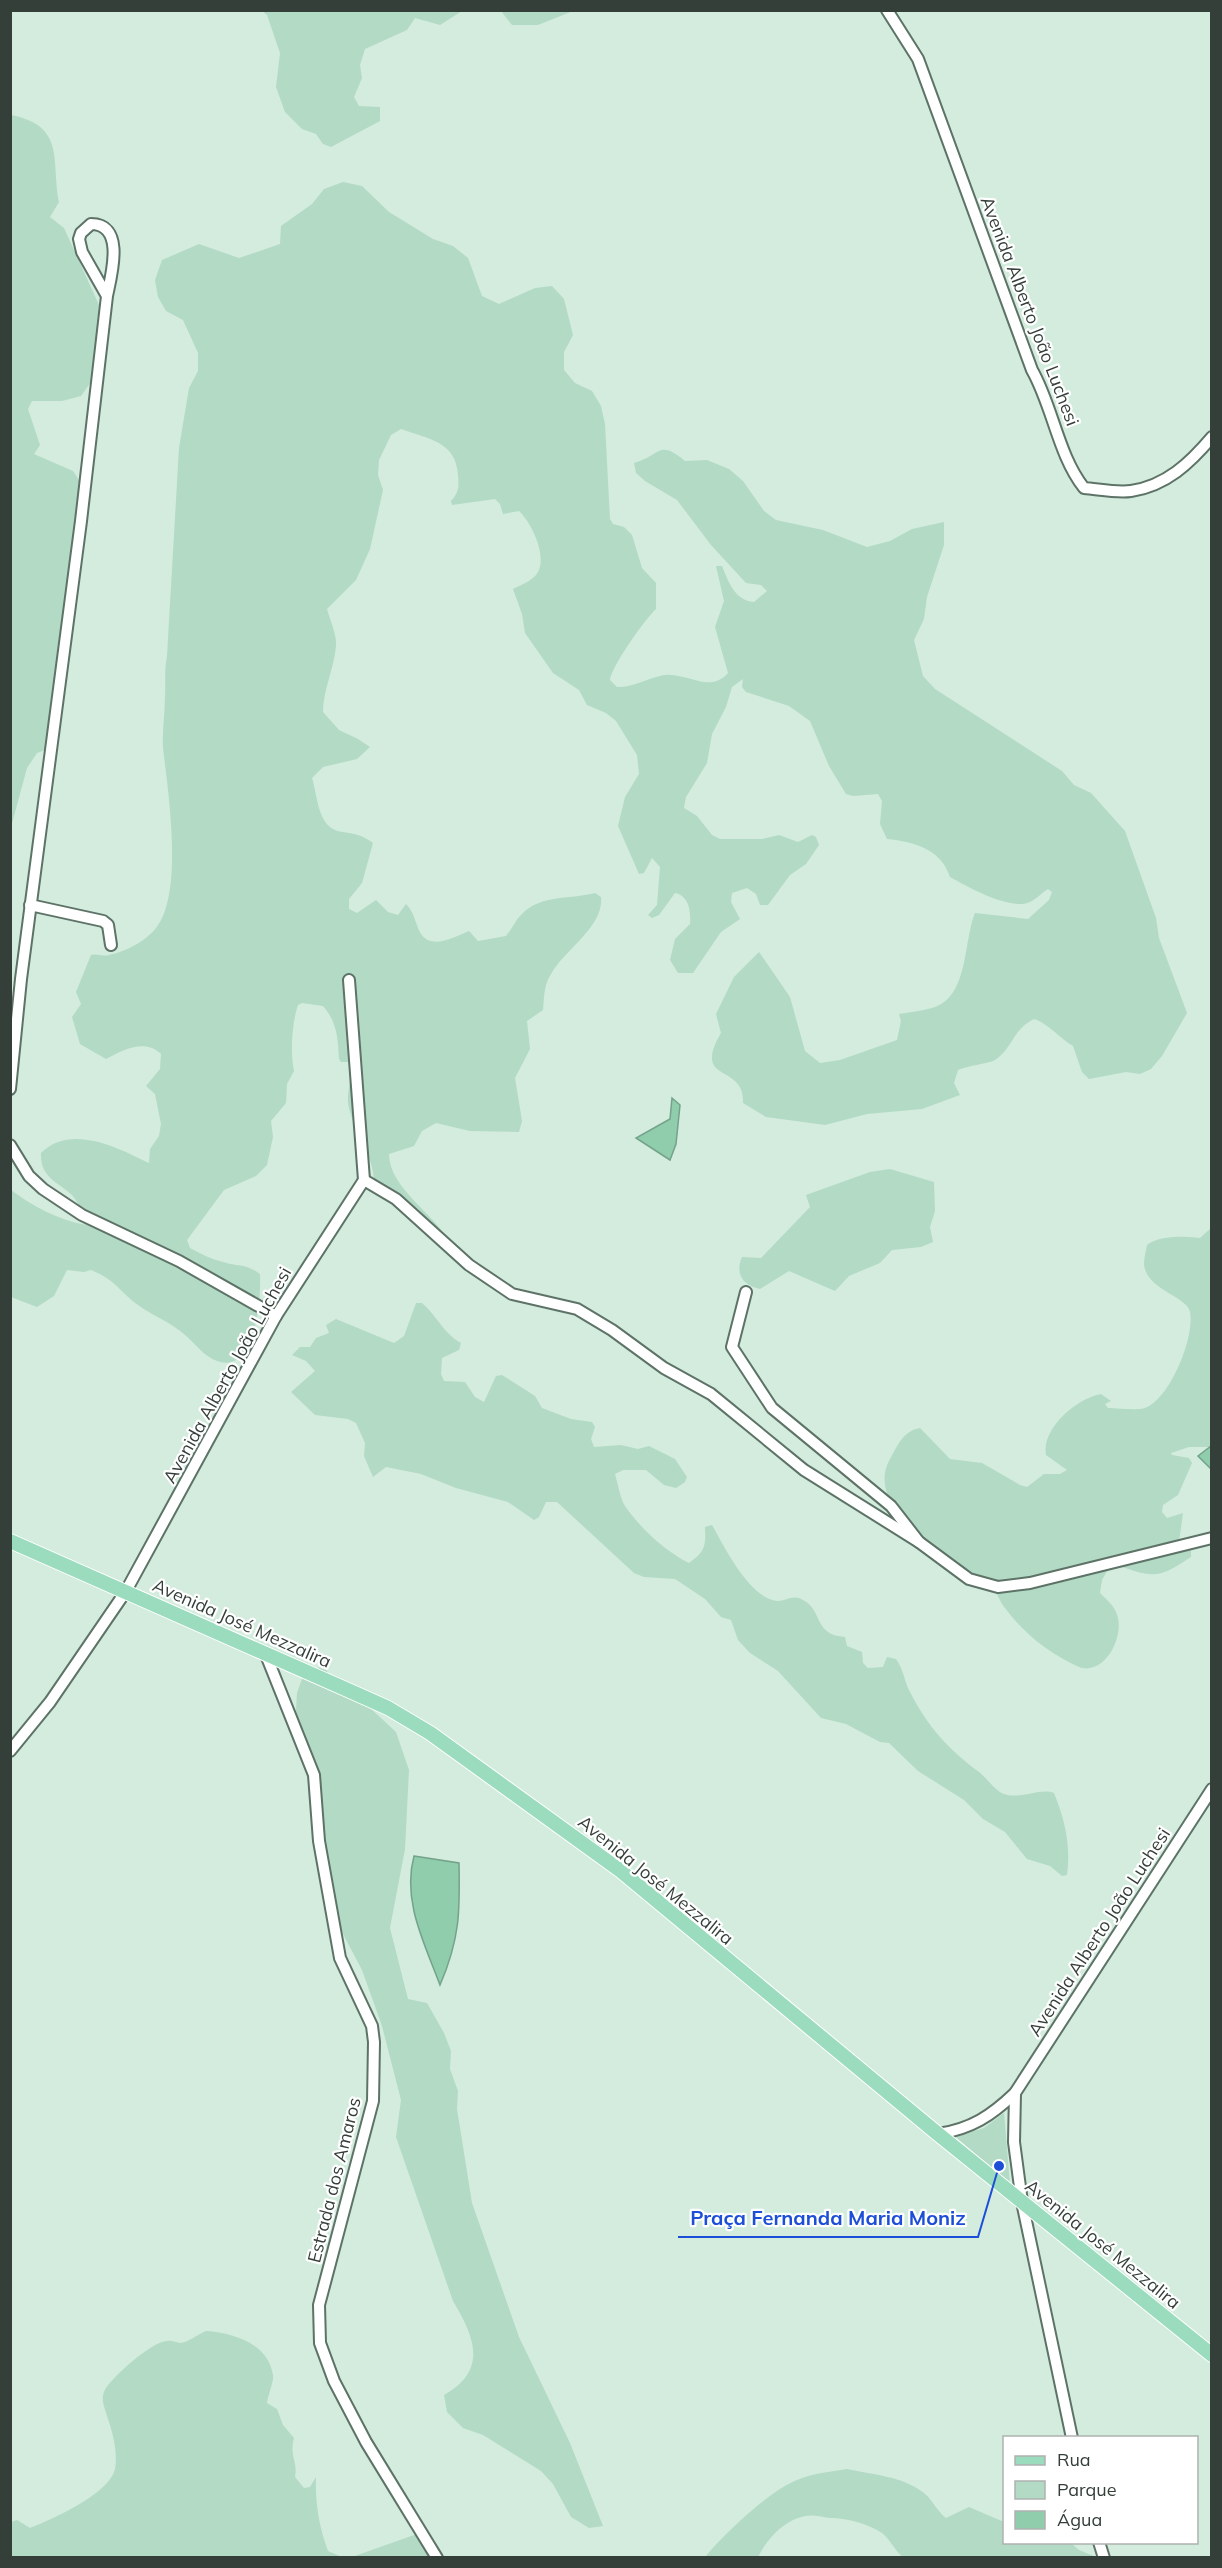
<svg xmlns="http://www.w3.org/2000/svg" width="1222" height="2568" viewBox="0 0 1222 2568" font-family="Mulish,sans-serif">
<rect width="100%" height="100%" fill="#d3ecde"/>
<g fill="#b3dac4">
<polygon points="262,11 462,11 440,25 415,18 407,30 365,49 360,65 362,78 354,97 359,106 380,107 380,121 331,147 323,144 316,134 302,129 285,112 276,87 280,53 267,15"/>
<polygon points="501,11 573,11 538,25 512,25"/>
<path d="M11 115C66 126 51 160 59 202L50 217 64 228 99 305 103 326 95 376 81 396 62 401H32L28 409 40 445 34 454 73 471 81 483 72 577 52 692 58 714 53 747 37 753 27 768 11 827Z"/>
<path d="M343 182 362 186 389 212 433 239 453 246 468 258 482 296 499 304 535 288 552 286 564 299 573 335 564 352V370L575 383 592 391 601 406 605 424 610 519 613 524 624 527 632 535 642 568 656 583V609C645 619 611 667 610 680L617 687C637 688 656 673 671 675 692 676 711 692 728 673L715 627 724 601 716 566H722C728 581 735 601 754 602L767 591 761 585 746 583 711 545 677 500 645 481 636 473 634 463C662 455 658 439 685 461L707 460 729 469 743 481 764 511 776 520 823 530 867 547 890 541 912 529 944 522V545L927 597 924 619 914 640 923 676 935 689 1062 771 1074 785 1091 793 1125 831 1156 918 1159 938 1187 1013 1162 1056 1151 1069 1140 1074 1126 1072 1089 1079 1082 1072 1073 1046C1061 1039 1046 1022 1034 1019 1012 1030 1013 1048 995 1060 990 1063 967 1066 958 1070L954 1083 960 1095 922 1109 867 1114 825 1125 766 1117 743 1103C745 1062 691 1085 721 1033L716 1014 734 977 759 952 790 997 805 1051 820 1063 840 1060 897 1040 901 1021 899 1014C910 1012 921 1011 932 1008 969 998 963 942 975 913L1028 919 1049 900 1052 892 1048 889C1040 894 1033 903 1023 904 1000 905 970 888 950 877 941 849 915 842 887 839L880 824 882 801 878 794 853 796 846 794 829 766 810 721 789 706 746 692 742 687 743 679 732 687 726 707 712 734 707 763 686 797 684 808 697 816 712 835 720 839H762L779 835 798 842 812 835 816 837 819 845 806 864 790 875 768 905H760L756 894 747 888 732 893 731 902 740 919 721 932 693 973H678L670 960 675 939 690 924C691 911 689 896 675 893L659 915 652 918 648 915 657 905 660 867 652 858 644 873 639 874 618 826 625 797 639 774 637 755 616 721 606 713 587 705 579 690 553 673 525 633 522 614 513 589C519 586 529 582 534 577 551 562 532 523 519 511L503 514 500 504 495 499 452 505 451 501C459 492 459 487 458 475 456 441 428 439 401 429L391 435 379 460 378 475 383 490 370 549 356 580 327 609C330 620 337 635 336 646 334 669 323 690 323 712L339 730 358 739 370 747 357 759 323 767 312 778C318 796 317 830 343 832 356 834 362 835 373 843L362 883 349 899V909L357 913 376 900 388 912 398 915 406 904C415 913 415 924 421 934 432 950 455 937 469 931L478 941 506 936C512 929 516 919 523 913 540 895 573 899 595 893L601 897C604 927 564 950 551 974 544 984 544 998 543 1010L527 1021 530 1049 515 1078 522 1121 519 1132 470 1131 436 1123 422 1131 414 1146 389 1154C389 1189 438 1216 450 1244L374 1179C372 1153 355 1134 349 1108 345 1091 354 1081 348 1062H341L339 1059C338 1038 337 1022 323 1006L302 1003 298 1005C292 1022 290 1053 294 1071L287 1084 286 1103 271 1121 273 1137 267 1165 256 1176 224 1190 187 1240 190 1248C201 1254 211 1259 223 1262 239 1267 245 1263 260 1274 261 1297 257 1375 217 1361 203 1356 196 1344 185 1335 171 1322 153 1316 138 1305 119 1291 116 1280 91 1270L84 1272 67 1270 54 1296 37 1307 11 1297 10 1189C30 1205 62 1222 88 1225L93 1220V1212L86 1216C81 1209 77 1201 72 1195 56 1181 40 1177 41 1153 71 1123 118 1148 149 1163L150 1149 159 1136 161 1124 155 1094 146 1086 160 1069 161 1054C145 1038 122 1050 106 1059L80 1044 72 1017 81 1004 76 992 91 955C97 953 103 957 109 955 125 952 146 941 156 928 184 894 168 790 163 748 162 731 165 714 165 697 166 683 164 671 167 656L179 448 189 388 198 371V353L183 320 166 311 158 297 155 280 162 260 199 244 239 258 280 244 281 226 312 204 324 189Z"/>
<path d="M890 1169 934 1182 935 1211 930 1227 933 1242 921 1247 892 1250 880 1263 849 1276 835 1291 789 1271 760 1289C742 1285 735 1273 742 1257L761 1258 810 1207 806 1195 870 1172Z"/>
<path d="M1211 1228V1447H1189L1171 1453 1172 1455 1189 1458 1192 1463 1178 1495 1163 1505 1162 1512 1167 1518 1183 1513 1179 1542 1191 1551V1557C1161 1577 1155 1579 1120 1566 1112 1562 1106 1559 1097 1559L1107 1571 1102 1580 1100 1593C1105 1598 1112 1604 1115 1610 1128 1633 1105 1677 1079 1667 1050 1654 1024 1634 1005 1608 1000 1602 998 1594 993 1589 970 1566 935 1554 910 1533 902 1526 898 1514 893 1506 884 1490 881 1475 890 1459 898 1445 903 1431 920 1428L950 1459 982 1463 1020 1485 1027 1487 1044 1474H1060L1067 1470 1046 1455C1041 1429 1077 1398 1101 1394L1111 1401 1105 1404 1108 1408C1119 1408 1134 1411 1145 1408 1170 1399 1195 1337 1190 1312 1187 1296 1146 1290 1144 1264 1144 1258 1146 1251 1147 1245 1160 1235 1184 1236 1200 1238Z"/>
<path d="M416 1303H422C438 1317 443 1333 461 1343L459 1350 442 1358 441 1374 444 1381 465 1382 475 1397 484 1402 496 1376 502 1375 535 1396 542 1408 571 1419 592 1422 595 1427 591 1439 594 1447 621 1445 638 1449 649 1446 675 1459 687 1477 685 1482 676 1488 664 1485 646 1470H623L615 1474C618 1484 620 1498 625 1506 640 1528 666 1552 689 1563 705 1552 706 1546 705 1527L712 1525C724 1546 749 1598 777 1601 787 1601 793 1594 803 1600 823 1610 813 1635 845 1637L847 1646 862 1652 863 1663 868 1668 883 1667 887 1657 896 1659C904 1670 904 1681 910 1692 928 1727 948 1749 979 1772 987 1778 995 1791 1004 1794 1020 1800 1040 1787 1054 1793 1065 1820 1071 1846 1067 1875L1062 1876 1050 1866 1027 1859 1005 1832 983 1819 964 1800 918 1771 889 1743 880 1742 846 1724 821 1718 778 1671 750 1653 738 1640 731 1620 721 1617 705 1599 675 1579 644 1577 634 1573 557 1502H546L539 1517 534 1520 508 1502 456 1488 421 1474 386 1467 373 1477 364 1456 365 1443 356 1423 348 1419 315 1415 291 1392 315 1371 306 1361 292 1355 300 1347H310L316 1338 329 1333 326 1325 336 1319 394 1343 404 1336Z"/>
<path d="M323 1666 336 1683 369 1707 396 1732 409 1770 405 1849 390 1928 408 1999 427 2003 444 2033 451 2051 450 2069 458 2091 457 2109 472 2203 519 2337 570 2443 603 2526 589 2528 571 2517 553 2484 541 2471 483 2435 463 2428 447 2412 444 2395C488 2370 475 2338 453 2301L396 2137 401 2100 382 2026 362 1970 343 1934 323 1878 325 1842 320 1787 300 1731 296 1711 297 1693 304 1673Z"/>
<polygon points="1004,2113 1010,2184 956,2137 984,2128"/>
<path d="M206 2331C233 2333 268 2343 273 2375 274 2382 268 2394 267 2403L277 2409 283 2425 294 2438C289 2456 298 2461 295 2477L304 2488 310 2487 316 2477C315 2503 319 2526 328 2551L342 2557H11V2522L17 2520 30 2528C53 2519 109 2494 115 2469 118 2454 113 2433 108 2419 105 2407 99 2399 106 2388 115 2375 151 2342 167 2341 172 2340 176 2343 181 2343 188 2342 199 2334 206 2331Z"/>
<path d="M847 2469C874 2475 902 2476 924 2493 932 2499 936 2510 946 2518L969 2507 1004 2522V2542L1071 2543 1079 2550 1096 2557H903C895 2551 889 2538 882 2533 868 2524 850 2519 833 2518 825 2518 814 2514 805 2516 784 2520 767 2539 758 2557H705C724 2534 769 2491 797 2480 813 2473 830 2472 847 2469Z"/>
<polygon points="417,2534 426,2546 428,2557 349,2558"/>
</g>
<g fill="#8fcdac" stroke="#74a28a" stroke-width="1.5">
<polygon points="672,1098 680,1105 676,1144 670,1160 636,1138 670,1119"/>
<polygon points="1211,1446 1211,1469 1198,1456"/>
<path d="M414 1856 459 1863C460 1911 460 1939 440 1985 424 1942 402 1901 414 1856Z"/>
</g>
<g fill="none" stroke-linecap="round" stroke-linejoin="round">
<g stroke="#5d7367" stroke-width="14">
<g id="minor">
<path d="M887 10 918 59 1032 370C1053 407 1058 455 1084 488 1098 489 1116 493 1131 491 1166 486 1190 463 1212 437"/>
<polyline points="30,905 103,921 108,925 111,945"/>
<polyline points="349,980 364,1180"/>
<path d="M10 1089 21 979 81 521 107 296C111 276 126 224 91 224L81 233 79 239 82 252 107 296"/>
<polyline points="10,1145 29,1176 43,1189 82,1215 179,1261 276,1316"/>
<polyline points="364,1180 396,1199 469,1265 512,1294 577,1309 612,1330 664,1368 711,1394 804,1470 919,1542"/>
<polyline points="746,1292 732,1347 772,1408 891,1506 919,1542 969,1579 998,1587 1030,1583 1212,1538"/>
<polyline points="266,1655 314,1775 319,1841 340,1958 372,2026 374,2042 373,2101 319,2305 320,2343 334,2381 366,2442 437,2558"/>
<polyline points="10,1751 50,1702 126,1591 276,1316 364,1180"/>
<polyline points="1015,2093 1014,2142 1022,2202 1072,2438"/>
<path d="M938 2134C971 2129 991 2116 1015 2093L1212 1789"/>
<polyline points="1099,2542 1104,2558"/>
</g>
</g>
<g stroke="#fff" stroke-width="16">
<polyline id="major" points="10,1541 350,1691 388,1708 430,1733 621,1871 938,2134 1212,2355"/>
</g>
<use href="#minor" stroke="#fff" stroke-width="10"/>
<use href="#major" stroke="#9adcbd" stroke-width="14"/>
</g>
<g text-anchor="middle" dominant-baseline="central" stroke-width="4.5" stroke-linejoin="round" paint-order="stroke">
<g font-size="18" fill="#353f3a" stroke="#fff">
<text transform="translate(1030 311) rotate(69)">Avenida Alberto João Luchesi</text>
<text transform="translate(227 1375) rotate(-61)">Avenida Alberto João Luchesi</text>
<text transform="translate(242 1623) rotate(24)">Avenida José Mezzalira</text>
<text transform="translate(656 1880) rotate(39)">Avenida José Mezzalira</text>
<text transform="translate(1099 1932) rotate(-57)">Avenida Alberto João Luchesi</text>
<text transform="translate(334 2180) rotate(-76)">Estrada dos Amaros</text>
<text transform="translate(1103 2244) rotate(39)">Avenida José Mezzalira</text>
</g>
</g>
<path fill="none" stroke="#1d4ed8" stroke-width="2" d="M999 2166L978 2237H678"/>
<circle fill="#1d4ed8" stroke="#fff" stroke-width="2" cx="999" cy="2166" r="6"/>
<g font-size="20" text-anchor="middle" font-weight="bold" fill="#1d4ed8" stroke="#fff" stroke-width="4.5" stroke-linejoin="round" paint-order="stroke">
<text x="828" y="2225">Praça Fernanda Maria Moniz</text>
</g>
<rect width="1222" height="2568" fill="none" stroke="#353f3a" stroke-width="24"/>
<rect x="1003" y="2436" width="195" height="108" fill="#ffffff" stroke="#aeb2b0" stroke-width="1.5"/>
<rect x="1015" y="2456" width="30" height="9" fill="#9adcbd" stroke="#aeb2b0" stroke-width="1.5"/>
<text x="1057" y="2466" font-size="18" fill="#353f3a">Rua</text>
<rect x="1015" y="2481" width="30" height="18" fill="#b3dac4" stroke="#aeb2b0" stroke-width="1.5"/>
<text x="1057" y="2496" font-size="18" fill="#353f3a">Parque</text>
<rect x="1015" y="2511" width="30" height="18" fill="#8fcdac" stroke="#aeb2b0" stroke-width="1.5"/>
<text x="1057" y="2526" font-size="18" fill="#353f3a">Água</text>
</svg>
